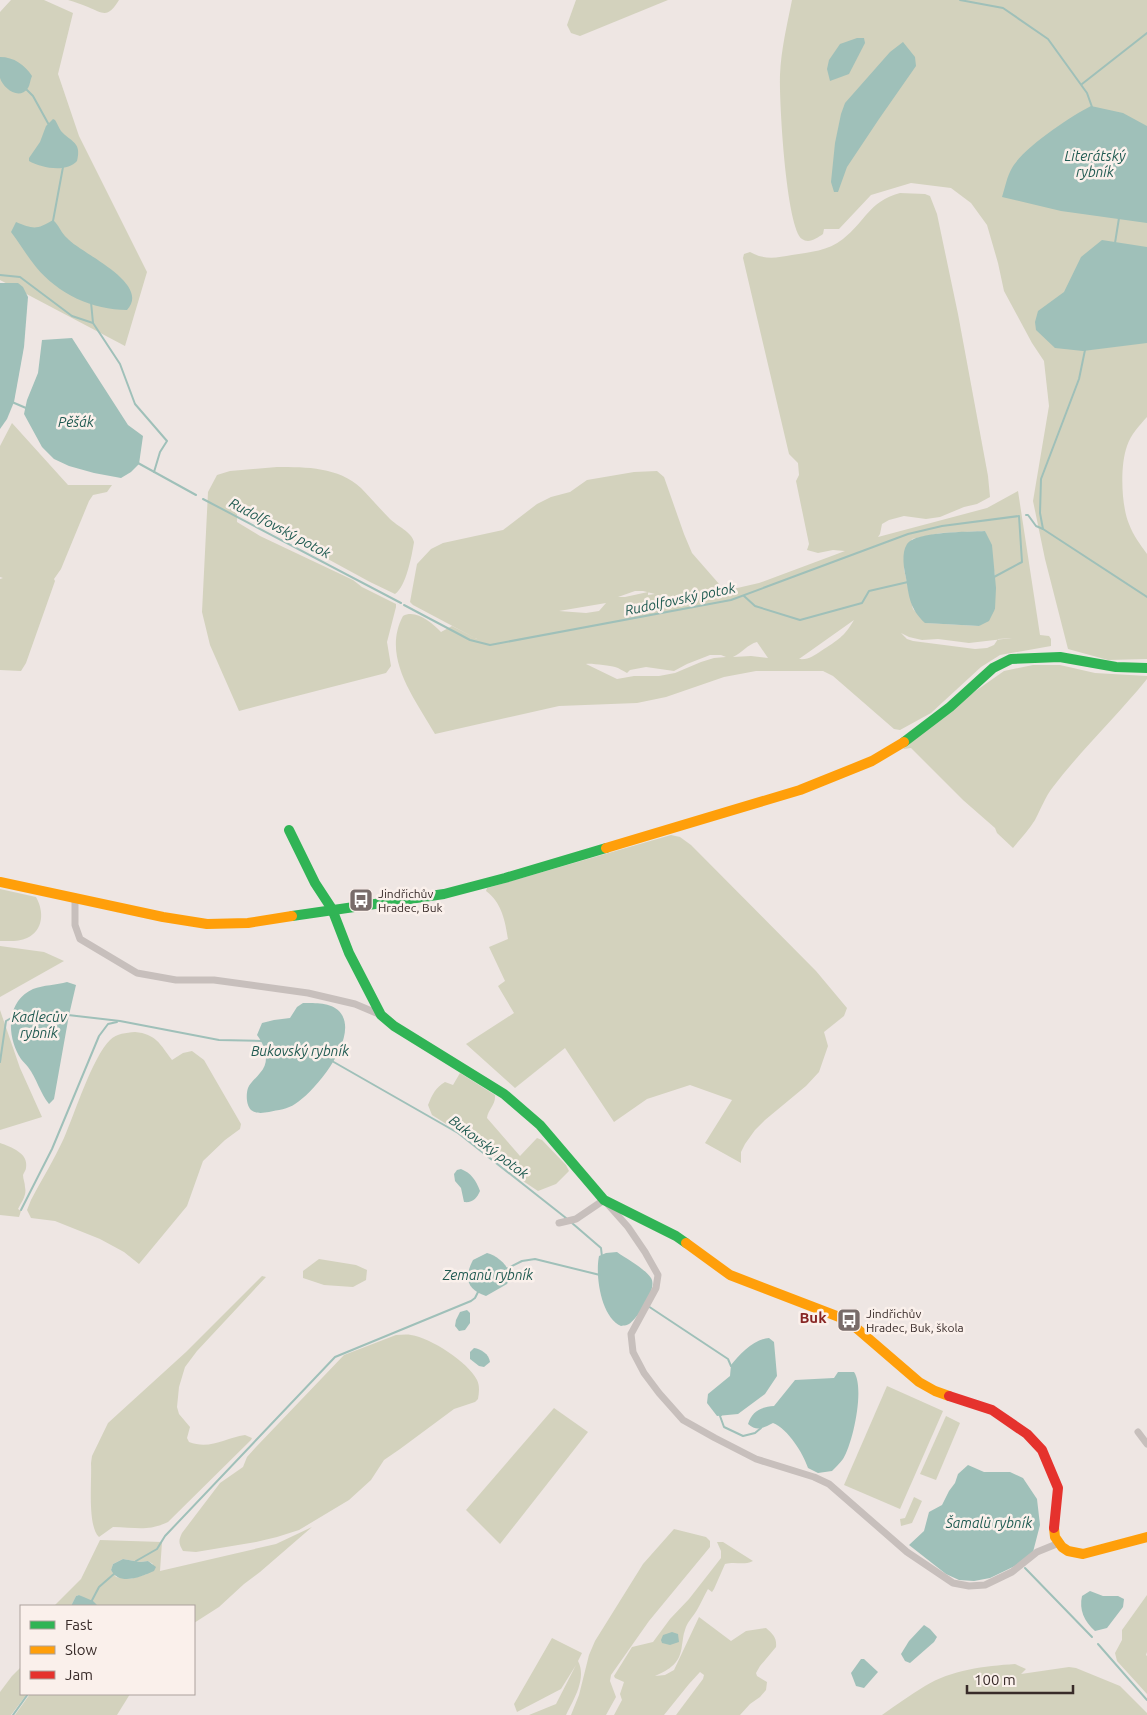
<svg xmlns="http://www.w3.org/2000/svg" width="1147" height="1715" viewBox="0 0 1147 1715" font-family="Ubuntu,sans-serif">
<rect width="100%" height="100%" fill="#eee6e3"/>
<g fill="#d3d2bd" fill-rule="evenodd">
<polygon points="11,0 44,0 73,13 58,74 79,136 147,272 125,346 0,280 0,12"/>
<path d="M68 0H119C108 18 104 14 88 7 81 4 75 2 68 0Z"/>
<polygon points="576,0 668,0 580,36 571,33 567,25"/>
<path d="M792 0H1147V417C1139 426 1131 434 1127 446 1120 465 1121 505 1129 524 1133 535 1140 544 1147 554V659L1108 660 1068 649 1045 559 1033 501 1049 406 1044 361 1032 343 1004 291 998 263 987 225 971 203 951 188 911 183 871 195 839 229H824L823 234C817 238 809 244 802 239 786 227 779 99 780 75 781 50 787 25 792 0Z"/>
<path d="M900 193 925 194 930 196 937 214 958 314 988 476 990 497 977 504 964 507 940 517 926 519 904 516 889 520 882 524 880 534 878 537 987 508 1018 491 1040 635 1049 636 1051 639V646L1000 655 981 667 931 713 900 730 894 729 833 676 823 671H756L724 677 666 697 637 703 559 706 435 734C415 699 381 657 403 616 416 609 432 623 441 632L452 626 477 639 413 605 410 602 417 564 431 549 443 543 503 530 537 504 551 497 570 492 587 480 634 472 657 471 664 477 684 534 692 553 720 585V592L759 583 845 551 833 550 818 553 807 550 809 544 796 481 799 475 798 463 789 454 743 258 744 254 750 252C764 260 776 258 792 255 810 252 828 251 843 239 866 221 868 202 900 193ZM985 531 995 575V609L979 626 926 623 913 609 904 569 912 539 941 533ZM635 591H643L655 594 648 595V592L625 597H618ZM606 603 599 611 586 613 559 611ZM854 620C844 637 838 640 821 651 813 656 809 660 799 659ZM901 633 909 637 922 640 938 639 969 643 1012 638 998 639 994 645 987 648 975 649 913 641 907 639ZM757 642 768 658 751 656 733 657C742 653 748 644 757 642ZM710 655H721L726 657 714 658 701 662 675 673 659 676H634L617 679 586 664C591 663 610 666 615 667 619 668 623 671 627 673L630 670 646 667 674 671 687 664Z"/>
<polygon points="12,423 68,485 112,485 107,492 93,495 89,501 61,569 54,579 55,581 26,663 21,671 0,670 0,579 3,578 0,577 0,446"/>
<path d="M277 467C307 467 338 467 361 488 371 498 380 509 390 519 397 526 412 532 414 542 412 555 406 587 395 594L370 582 291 539 237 512V522L260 536 353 580 362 587 396 604V607L387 642 391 666 386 673 239 711 210 645 202 612 208 492 217 475 230 471Z"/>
<path d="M1033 665H1060L1095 673 1147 676V679C1117 716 1082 749 1053 787 1045 797 1041 809 1035 820 1029 830 1020 839 1013 848L997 833 995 828 963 800 911 748 904 749 900 744 1004 671Z"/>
<path d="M671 835 680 837 691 845 816 971 847 1008 844 1016 824 1032 828 1046 819 1072 806 1086 765 1120 755 1130 745 1144 741 1152V1163L705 1143 732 1100 690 1085 647 1099 614 1122 565 1048 515 1088 466 1044 514 1013 498 986 505 981 489 947 508 939C505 921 502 903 486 891L487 888Z"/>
<path d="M0 889 36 897C44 911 44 930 27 938 19 942 9 941 0 941Z"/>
<polygon points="0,946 44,952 64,961 0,997"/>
<polygon points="0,1010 20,1068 42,1117 0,1130"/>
<path d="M135 1032C156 1034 160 1044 172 1060L183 1053 192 1051 204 1060 241 1124 240 1129 225 1140 203 1161 187 1206 139 1264 124 1252 100 1239 55 1221 31 1218 27 1210 31 1200C42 1179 54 1160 64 1138 75 1113 92 1058 110 1040 117 1033 126 1033 135 1032Z"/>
<path d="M460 1073 495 1095C496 1105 488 1109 487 1118L520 1156 537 1138 542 1140 566 1165 569 1171 556 1184 538 1191 523 1181 483 1147 432 1115 428 1105C432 1095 435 1088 445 1082L453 1085Z"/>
<path d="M0 1143C11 1147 29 1153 26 1168 26 1170 24 1172 23 1175 23 1179 25 1183 25 1187 27 1195 22 1201 18 1209L21 1211 19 1217 0 1215Z"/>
<polygon points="319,1259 356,1265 367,1270 366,1280 353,1287 324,1285 303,1278 303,1271"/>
<path d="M262 1276 266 1277 197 1351 185 1367 179 1387 177 1407 179 1414 190 1427 187 1438 189 1442C210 1450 225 1438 245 1435L252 1438 251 1440 168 1522C147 1532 135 1527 113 1527L99 1537C87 1526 92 1480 91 1463L92 1456 108 1423 186 1352Z"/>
<path d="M396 1335C401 1335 406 1334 411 1335 431 1338 468 1362 477 1380 480 1386 479 1393 478 1399L475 1402 454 1409 400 1449 384 1460 371 1480 349 1500 299 1530 277 1537 256 1542 196 1552 183 1551C179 1544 178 1541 182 1533L220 1483 243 1467 247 1457 256 1447 344 1355Z"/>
<polygon points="887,1386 943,1411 900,1509 844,1485"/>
<polygon points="554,1408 588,1432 500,1544 466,1510"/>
<polygon points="946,1416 960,1423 936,1480 920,1474"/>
<polygon points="914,1497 922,1501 912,1523 901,1526 900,1519 905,1518"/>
<path d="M312 1527 260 1572 244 1584 219 1607 194 1623V1606H98L79 1595 76 1596 71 1606H54L81 1579 100 1540 162 1542 160 1571 276 1544ZM123 1559 140 1562 148 1561 153 1564 147 1574 130 1579 116 1577 111 1570 113 1564Z"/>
<polygon points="674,1529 706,1537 710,1541 710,1547 649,1621 611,1675 610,1681 616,1697 606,1715 571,1715 579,1695 589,1655 595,1641 643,1564"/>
<path d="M717 1542H723L753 1561C742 1566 737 1561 725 1564L714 1589 712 1592 708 1589C704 1596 701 1603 697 1610 693 1617 687 1622 685 1630 683 1635 683 1640 682 1645 680 1664 670 1669 655 1676L665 1675 674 1670 699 1617 731 1641 746 1631 766 1628C773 1634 777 1638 776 1647L760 1666 756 1673 757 1676 767 1682 766 1690 760 1697 750 1704 740 1715H676L703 1679 704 1675 700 1672 689 1684 664 1715H614L622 1700 620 1694 624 1682 615 1678 614 1676 632 1647 653 1642 670 1619 689 1599 721 1558V1551Z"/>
<polygon points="1147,1595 1147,1652 1146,1655 1147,1656 1147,1694 1117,1661 1115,1653 1122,1640 1122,1630"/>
<path d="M552 1638 582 1653 578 1661C587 1678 574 1699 566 1715H529L556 1704 576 1665 561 1689 517 1712 514 1704Z"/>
<path d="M1015 1664 1026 1669 1021 1674 1069 1667 1076 1668 1120 1686 1147 1713V1715H882C896 1705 910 1695 925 1686 951 1670 985 1666 1015 1664Z"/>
<polygon points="21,1667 21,1694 27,1694 11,1715 0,1715 0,1692 12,1676"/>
<polygon points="30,1694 130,1694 117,1715 15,1715"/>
</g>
<g fill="#9fc0b9">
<polygon points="857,38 864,38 865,43 849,74 830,81 827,69 829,60 840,44"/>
<polygon points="903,42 915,57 916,66 879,119 847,167 838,192 834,192 831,182 835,143 841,114 845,103 890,52"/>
<path d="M0 57C14 57 25 65 32 76 30 80 30 85 28 88 19 101 3 88 0 78 0 72 0 63 0 57Z"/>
<path d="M1091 106 1123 113 1147 126V223L1061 211 1002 197C1005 188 1007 176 1012 168 1023 148 1071 116 1091 106Z"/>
<path d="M53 119 55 120C57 123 59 128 61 131 71 142 82 142 77 161 67 173 41 168 29 161V158L40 142 46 126Z"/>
<path d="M53 220C59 225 61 233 67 238 80 253 152 283 127 310 93 310 58 294 36 267 27 256 20 244 11 232L16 222C33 229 37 230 53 220Z"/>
<polygon points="1102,240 1147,247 1147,343 1083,351 1055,348 1036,330 1035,322 1038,311 1064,292 1081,257"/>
<polygon points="0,283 18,283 23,287 28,297 24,347 14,402 7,419 0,429"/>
<polygon points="72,338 128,425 143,436 139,464 131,472 121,478 94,473 69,466 54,459 42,447 24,414 27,400 38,373 42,340"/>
<path d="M985 531 992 545 996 588 995 609 989 621 979 626 925 623C910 609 909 597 906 578 904 569 901 553 907 544 916 531 969 532 985 531Z"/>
<path d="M67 982 76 985 69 1015 54 1099 49 1104C40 1093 37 1079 28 1067 26 1064 23 1062 21 1059 6 1036 6 1001 33 989 43 985 57 985 67 982Z"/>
<path d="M303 1003C315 1003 335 1002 342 1015 357 1040 315 1092 295 1104 288 1109 278 1110 269 1112 263 1113 256 1114 251 1110 246 1105 246 1094 248 1088 250 1083 257 1077 260 1073 271 1061 265 1046 257 1035L262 1023 274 1020 290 1018 297 1007Z"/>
<path d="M461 1169C471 1173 476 1180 480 1191 477 1198 473 1203 464 1202L461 1188 455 1181 454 1174 457 1170Z"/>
<path d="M617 1252C628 1260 643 1267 651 1278 658 1288 638 1318 629 1324 626 1326 624 1325 621 1326 601 1317 595 1276 599 1256L606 1253Z"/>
<path d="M487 1253C499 1256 516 1271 507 1284L486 1296C466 1289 464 1277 473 1260Z"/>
<polygon points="467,1310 470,1313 470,1323 465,1330 459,1331 455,1326 456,1320 460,1312"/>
<path d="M769 1338 774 1342 777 1376 765 1394 738 1414 717 1416 707 1403 708 1394 730 1376 731 1365C740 1354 754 1339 769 1338Z"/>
<path d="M474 1348C481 1349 489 1354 490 1362L484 1367 479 1366 470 1359V1352Z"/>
<path d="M838 1372H854C865 1388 853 1443 843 1459 840 1463 836 1467 832 1471L818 1473 808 1468C803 1453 788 1429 773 1423 763 1428 757 1432 748 1424 752 1411 761 1407 774 1406L795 1380 834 1378Z"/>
<polygon points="968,1465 984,1472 1010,1472 1023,1478 1037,1499 1040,1525 1033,1552 1021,1563 990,1578 974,1581 959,1580 946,1574 909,1545 924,1531 929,1512 942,1505 949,1491 955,1483 958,1474"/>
<path d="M123 1559 140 1562 148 1561 156 1567 154 1571C141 1577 119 1586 111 1570L113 1564Z"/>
<path d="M1090 1591 1103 1596H1118L1124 1599 1123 1607 1107 1628 1095 1631C1084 1621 1079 1610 1082 1596Z"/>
<polygon points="79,1595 93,1601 98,1606 71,1606 76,1596"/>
<polygon points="924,1625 930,1629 937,1637 934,1642 910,1663 905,1661 901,1654 909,1641"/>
<polygon points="672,1632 678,1634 679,1642 670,1645 662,1643 661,1640 663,1635"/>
<polygon points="861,1659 864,1659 878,1672 864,1688 856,1686 851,1673"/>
</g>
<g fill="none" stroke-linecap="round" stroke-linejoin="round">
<g stroke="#9fc0b9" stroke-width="2">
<polyline points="960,0 1003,8 1048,39 1087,93 1092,107"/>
<polyline points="1082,84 1147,33"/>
<polyline points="26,89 33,96 49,125"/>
<polyline points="53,221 63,167"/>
<polyline points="1115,243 1119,218"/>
<polyline points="0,275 20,277 72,316 93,323 120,364 135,404 167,441 160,452 154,472"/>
<polyline points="91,302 93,323"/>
<polyline points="12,402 26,408"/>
<polyline points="138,463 196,495"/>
<polyline points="203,499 401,603"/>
<polyline points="1026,515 1028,515 1036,526 1043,529 1147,597"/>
<polyline points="1043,529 1040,513 1041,479 1079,379 1085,350"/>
<polyline points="744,596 755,606 800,620 862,603 869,591 908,582"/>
<polyline points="404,605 470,640 490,645 731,600 908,534 942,526 1019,516 1022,562 994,577"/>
<polyline points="68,1015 120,1021 219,1040 263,1041"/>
<polyline points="332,1061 458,1133 566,1218"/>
<polyline points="0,1062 6,1021 13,1017"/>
<polyline points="21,1210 52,1149 99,1036 108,1024 117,1022"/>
<polyline points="572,1223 601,1248 602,1257"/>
<polyline points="506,1269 522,1261 535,1259 600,1275"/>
<polyline points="648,1306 728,1359 731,1366"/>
<polyline points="721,1415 720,1416 724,1427 743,1436 755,1433 761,1428"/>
<polyline points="136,1561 157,1549 165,1536 335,1357 471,1301 475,1298 479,1290"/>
<polyline points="1025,1568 1092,1637"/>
<polyline points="89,1606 99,1587 115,1573"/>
<polyline points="1098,1644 1147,1700"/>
<polyline points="13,1715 28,1694"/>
</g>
<g stroke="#c7bfbc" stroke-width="7">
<polyline points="75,897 75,925 80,939 137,973 176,980 214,980 308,993 355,1004 381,1015"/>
<polyline points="559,1223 576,1219 604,1200 628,1227 645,1252 658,1275 656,1288 631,1334 633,1352 644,1373 659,1393 683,1420 715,1438 756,1459 814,1477 829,1484 907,1552 953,1583 969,1586 985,1585 1012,1572 1037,1552 1059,1543"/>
<polyline points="1138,1432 1147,1444"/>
</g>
<g stroke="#30b455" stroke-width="10">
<polyline points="904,742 950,707 993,668 1011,659 1060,657 1116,667 1147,668"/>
<polyline points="289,830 315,883 332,909 349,953 381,1015 394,1026 504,1094 540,1125 604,1200 676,1236 686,1243"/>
<polyline points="292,916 444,894 505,878 606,848"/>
</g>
<g stroke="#ff9f0a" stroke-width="10">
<polyline points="606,848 800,790 872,761 904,742"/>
<polyline points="0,882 163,917 207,924 248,923 292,916"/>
<polyline points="686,1243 730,1275 847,1320 919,1382 935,1391 949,1396"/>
<polyline points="1054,1528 1055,1537 1062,1547 1068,1551 1083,1554 1147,1537"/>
</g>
<polyline stroke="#e5322d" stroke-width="10" points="949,1396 992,1410 1027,1434 1042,1450 1058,1488 1054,1528"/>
</g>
<defs>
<g id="bus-square" transform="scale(1.25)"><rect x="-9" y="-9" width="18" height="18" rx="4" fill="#786c6a" stroke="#faf0eb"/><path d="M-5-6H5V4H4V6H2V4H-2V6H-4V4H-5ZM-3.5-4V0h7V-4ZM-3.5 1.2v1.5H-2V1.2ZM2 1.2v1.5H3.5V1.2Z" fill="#fff"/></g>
</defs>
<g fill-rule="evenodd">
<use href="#bus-square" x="361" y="900"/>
<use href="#bus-square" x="849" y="1320"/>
</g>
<g text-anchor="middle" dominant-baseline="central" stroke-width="5" stroke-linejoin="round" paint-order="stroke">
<g font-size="12" fill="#382b29" stroke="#faf0eb" text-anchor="start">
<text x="378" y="893">Jindřichův<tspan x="378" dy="14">Hradec, Buk</tspan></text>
<text x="866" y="1313">Jindřichův<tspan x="866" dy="14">Hradec, Buk, škola</tspan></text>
</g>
<g font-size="14" font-style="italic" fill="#1f5a51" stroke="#faf0eb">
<text x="1095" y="156">Literátský<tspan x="1095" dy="16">rybník</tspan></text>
<text x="76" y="422">Pěšák</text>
<text transform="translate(280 528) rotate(28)">Rudolfovský potok</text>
<text transform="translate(680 599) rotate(-12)">Rudolfovský potok</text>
<text x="39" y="1017">Kadlecův<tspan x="39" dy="16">rybník</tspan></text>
<text x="300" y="1051">Bukovský rybník</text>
<text transform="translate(489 1147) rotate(37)">Bukovský potok</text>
<text x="488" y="1275">Zemanů rybník</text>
<text x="989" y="1523">Šamalů rybník</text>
</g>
<g font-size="15" font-weight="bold" fill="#872523" stroke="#faf0eb">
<text x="813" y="1317">Buk</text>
</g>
</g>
<rect x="20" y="1605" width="175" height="90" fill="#faf0eb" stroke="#aca19d"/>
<rect x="30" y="1621" width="25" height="8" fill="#30b455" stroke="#aca19d"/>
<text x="65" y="1630" font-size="15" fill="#382b29">Fast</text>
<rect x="30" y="1646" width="25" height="8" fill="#ff9f0a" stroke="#aca19d"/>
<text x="65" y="1655" font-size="15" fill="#382b29">Slow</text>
<rect x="30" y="1671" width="25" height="8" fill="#e5322d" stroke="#aca19d"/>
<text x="65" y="1680" font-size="15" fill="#382b29">Jam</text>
<path d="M967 1685v8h106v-8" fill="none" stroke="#382b29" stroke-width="2.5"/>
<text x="974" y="1685" font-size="15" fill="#382b29" stroke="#faf0eb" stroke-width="4" paint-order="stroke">100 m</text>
</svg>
